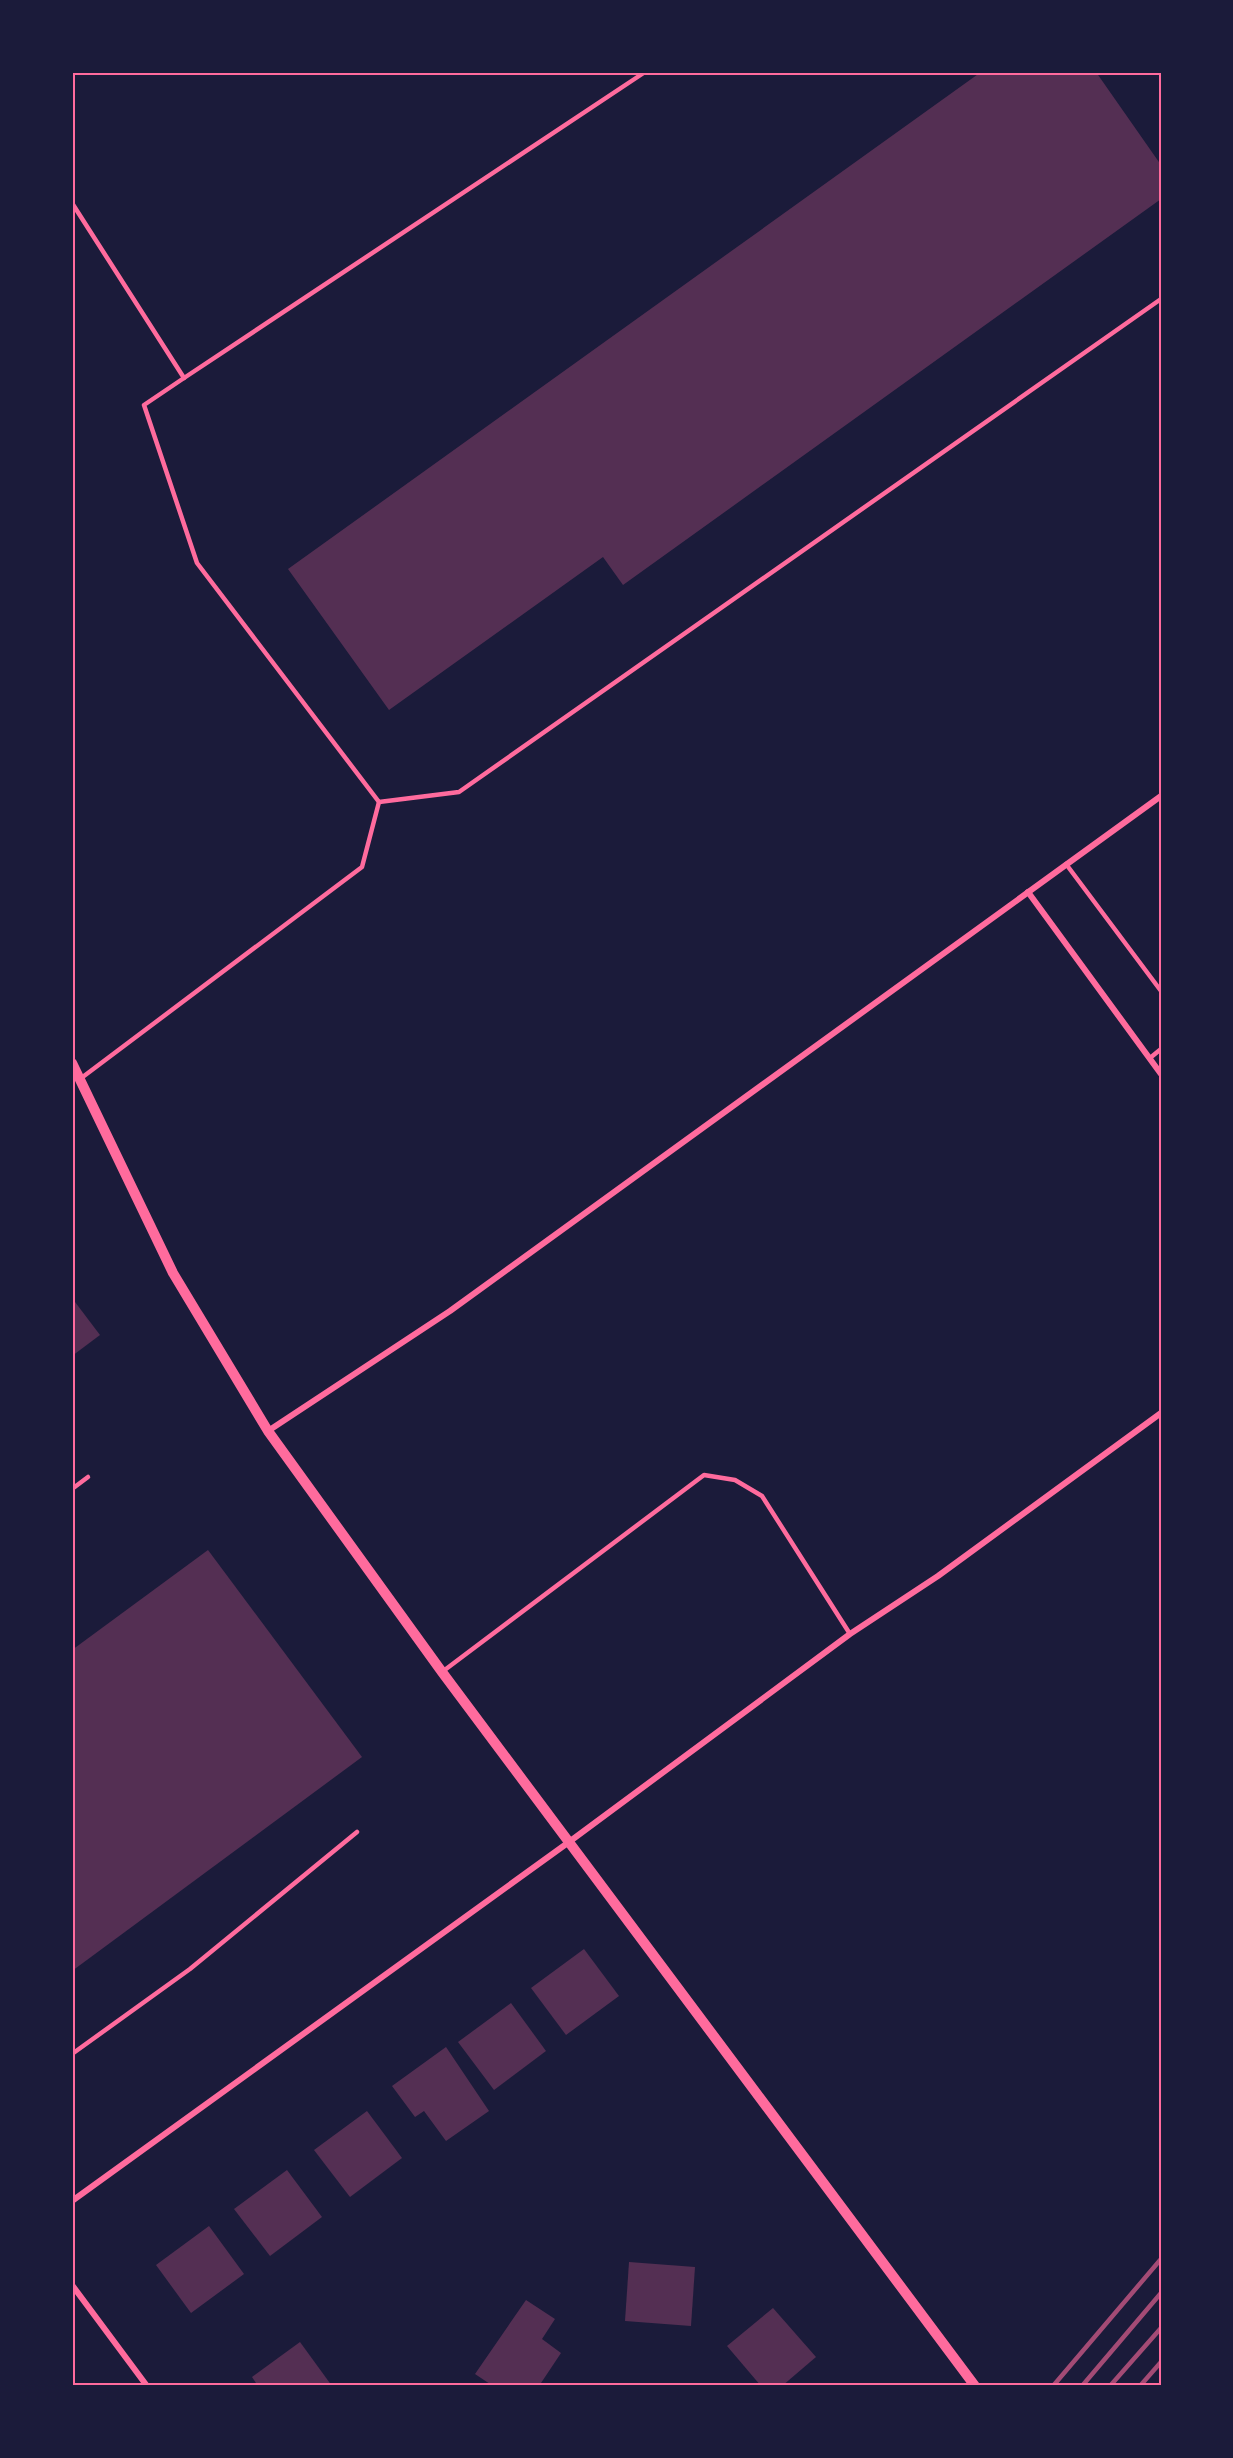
<svg xmlns="http://www.w3.org/2000/svg" width="1233" height="2458" viewBox="0 0 1233 2458" font-family="'Asap Condensed',sans-serif">
<rect width="100%" height="100%" fill="#1b1b3a"/>
<g fill="#542f53">
<polygon points="981,72 1096,72 1161,165 1161,199 623,585 603,557 389,710 288,569"/>
<polygon points="72,1298 100,1335 72,1356"/>
<polygon points="208,1550 362,1757 72,1971 72,1650"/>
<polygon points="584,1949 619,1996 566,2035 531,1988"/>
<polygon points="511,2003 546,2051 494,2090 458,2042"/>
<polygon points="446,2047 489,2111 446,2141 424,2111 415,2117 392,2086"/>
<polygon points="367,2111 402,2158 350,2197 314,2150"/>
<polygon points="287,2170 322,2217 270,2256 234,2209"/>
<polygon points="209,2226 244,2274 191,2313 156,2265"/>
<polygon points="629,2262 695,2267 691,2326 625,2321"/>
<polygon points="526,2300 555,2319 542,2339 561,2353 539,2386 493,2386 475,2374"/>
<polygon points="773,2308 816,2357 782,2386 761,2386 727,2346"/>
<polygon points="300,2342 332,2386 258,2386 252,2377"/>
</g>
<g fill="none" stroke-linecap="round" stroke-linejoin="round">
<g stroke="#ff6b9d" stroke-width="4.5">
<polyline points="72,203 184,378 645,72"/>
<polyline points="184,378 144,405 197,563 379,802 459,792 1161,299"/>
<polyline points="1066,864 1161,991"/>
<polyline points="1150,1058 1161,1049"/>
<polyline points="80,1079 362,867 379,802"/>
<polyline points="72,1489 88,1477"/>
<polyline points="442,1672 704,1475 735,1480 762,1496 850,1634"/>
<polyline points="72,2054 190,1969 357,1832"/>
</g>
<g stroke="#ff6b9d" stroke-width="6">
<polyline points="1028,892 1161,1074"/>
<polyline points="268,1431 450,1311 1161,796"/>
<polyline points="72,2201 569,1842 850,1634 938,1576 1161,1413"/>
<polyline points="72,2285 147,2386"/>
</g>
<polyline stroke="#ff6b9d" stroke-width="10" points="72,1063 173,1273 268,1431 442,1672 975,2386"/>
<g stroke="#a44b75" stroke-width="4.5">
<polyline points="1053,2386 1161,2259"/>
<polyline points="1082,2386 1161,2293"/>
<polyline points="1110,2386 1161,2328"/>
<polyline points="1140,2386 1161,2362"/>
</g>
</g>
<rect width="1233" height="2458" fill="none" stroke="#1b1b3a" stroke-width="147"/>
<rect x="74" y="74" width="1086" height="2310" fill="none" stroke="#ff6b9d" stroke-width="2"/>
</svg>
